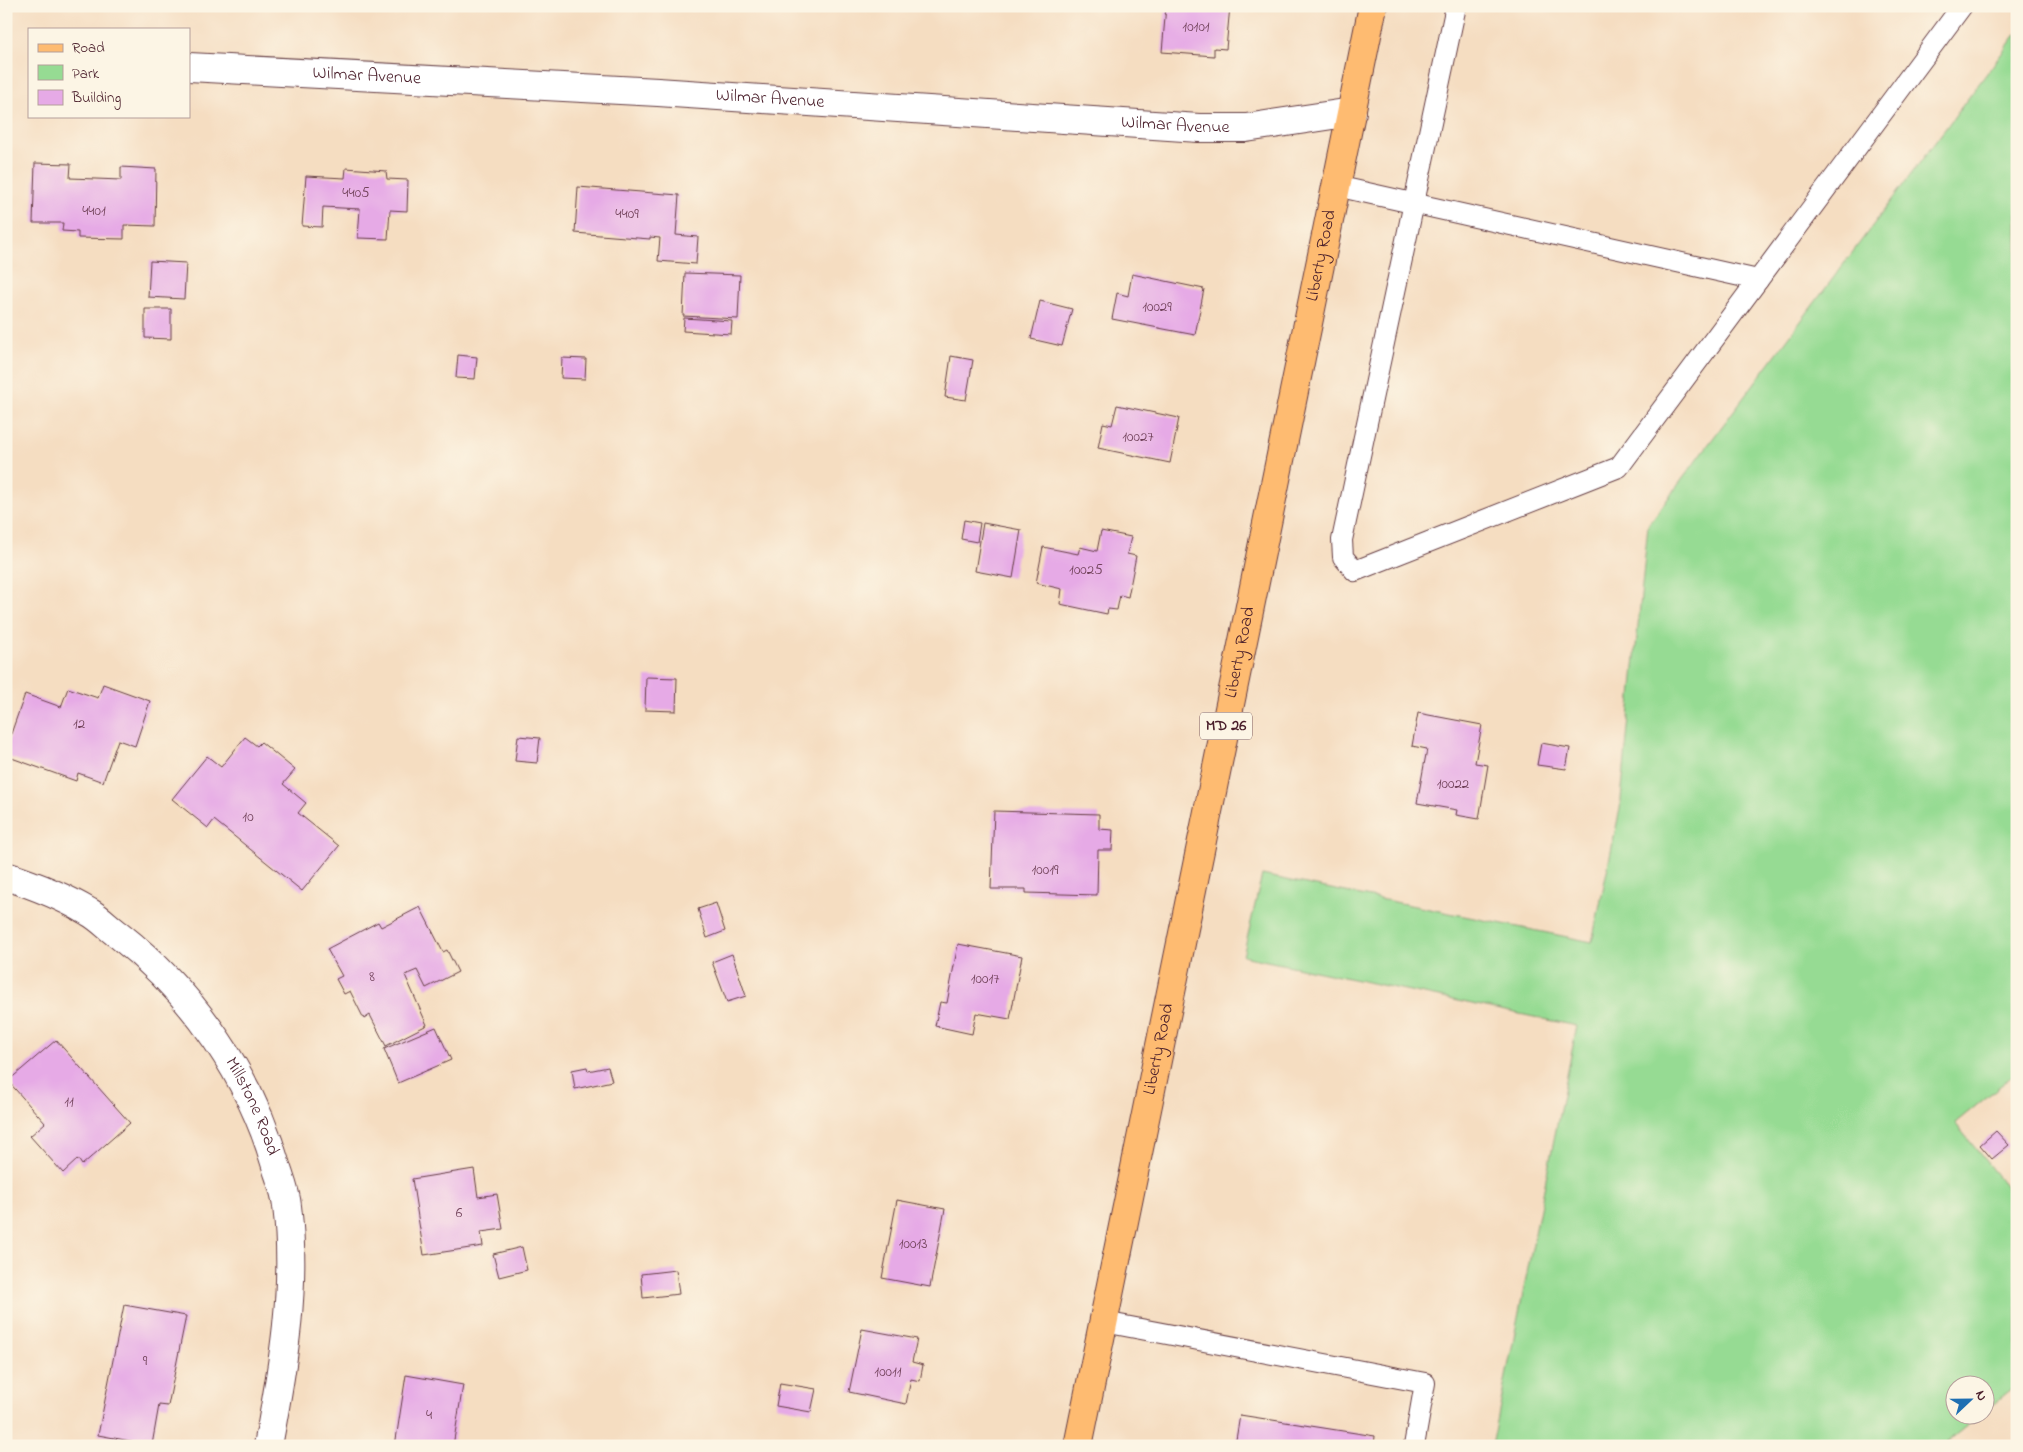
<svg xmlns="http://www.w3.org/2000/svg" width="2023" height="1452" viewBox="0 0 2023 1452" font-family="'Indie Flower',sans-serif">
<rect width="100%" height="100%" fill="#fcf5e5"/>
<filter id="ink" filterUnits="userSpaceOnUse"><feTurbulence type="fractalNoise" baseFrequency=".02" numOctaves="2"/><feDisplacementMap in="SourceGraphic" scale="10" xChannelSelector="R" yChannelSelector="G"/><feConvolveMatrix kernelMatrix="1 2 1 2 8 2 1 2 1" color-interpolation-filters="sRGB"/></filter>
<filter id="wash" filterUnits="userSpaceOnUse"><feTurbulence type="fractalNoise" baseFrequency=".0096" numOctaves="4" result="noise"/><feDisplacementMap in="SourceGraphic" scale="20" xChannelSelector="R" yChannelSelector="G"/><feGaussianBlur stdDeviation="1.12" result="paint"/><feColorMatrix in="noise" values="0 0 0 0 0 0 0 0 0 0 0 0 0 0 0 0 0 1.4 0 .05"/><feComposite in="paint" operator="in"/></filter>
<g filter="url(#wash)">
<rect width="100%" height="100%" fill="#f5ddc1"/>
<polygon fill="#96db93" stroke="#707d5f" points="2017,33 2017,1072 1955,1123 2017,1200 2017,1385 1986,1410 1986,1384 1956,1384 1956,1414 1980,1415 1942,1446 1492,1446 1577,1026 1243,956 1262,875 1592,942 1620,809 1648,525"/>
<g id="blocks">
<g fill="#e6aae6">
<polygon points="1166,6 1230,6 1226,49 1214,48 1214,56 1162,52"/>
<polygon points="35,163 71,164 70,178 121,180 121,167 156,169 155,226 124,225 124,239 78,238 78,232 62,231 63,223 33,223"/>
<polygon points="346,168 386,171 387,179 408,180 407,211 390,210 388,239 358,238 360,209 323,207 322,227 302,226 306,176 345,178"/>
<polygon points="578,187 679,195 676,235 698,237 696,264 658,261 660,238 650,237 650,239 575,233"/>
<polygon points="150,261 186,263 184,299 148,297"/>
<polygon points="685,273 740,275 738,319 683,316"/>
<polygon points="1132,274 1204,289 1195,335 1112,319 1117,293 1128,296"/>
<polygon points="1040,301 1072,309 1062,346 1031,339"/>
<polygon points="145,309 171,309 171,339 145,338"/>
<polygon points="684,318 732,321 731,334 683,331"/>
<polygon points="458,355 477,357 475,379 456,378"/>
<polygon points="951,356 973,360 966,400 945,397"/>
<polygon points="562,358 586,359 585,379 561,378"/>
<polygon points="1117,405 1179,418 1170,463 1098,448 1103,423 1112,425"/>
<polygon points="964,520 980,523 977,542 961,539"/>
<polygon points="983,523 1021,530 1013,578 975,571"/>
<polygon points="1101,531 1131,537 1127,554 1136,556 1128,597 1120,595 1117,610 1108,609 1107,614 1060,604 1062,589 1036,583 1043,547 1078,554 1080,547 1097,551"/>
<polygon points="646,677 677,678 676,711 645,710"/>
<polygon points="103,684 150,701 135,746 118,740 103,782 78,773 76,781 6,756 6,748 25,694 61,707 68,688 98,698"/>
<polygon points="1418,713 1482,725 1475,763 1488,765 1479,819 1456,815 1457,810 1417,803 1427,749 1412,746"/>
<polygon points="518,736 540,738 537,763 515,761"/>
<polygon points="245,737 257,746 261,742 295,770 283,784 306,803 298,813 339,846 302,891 214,820 208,828 172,799 207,756 221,767"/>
<polygon points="1541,743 1570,748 1566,769 1537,765"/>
<polygon points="994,811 1099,814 1099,829 1113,830 1112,850 1098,850 1097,895 1026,893 1026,889 991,889"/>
<polygon points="716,903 725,931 707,938 698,909"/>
<polygon points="420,907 443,952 447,950 458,972 426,988 417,970 405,975 427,1025 386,1046 370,1015 364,1019 350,991 344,994 336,979 342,976 327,949 378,922 381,927"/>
<polygon points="958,944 1022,956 1010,1019 976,1013 972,1034 935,1026 940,1002 947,1003"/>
<polygon points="732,954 746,996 727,1002 712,962"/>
<polygon points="436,1027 451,1060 398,1083 384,1049"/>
<polygon points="56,1040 130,1123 82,1165 78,1159 63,1173 30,1136 45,1123 8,1081"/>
<polygon points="587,1067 588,1071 608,1067 612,1081 575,1089 572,1070"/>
<polygon points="1996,1131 2009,1145 1992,1159 1980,1145"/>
<polygon points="474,1169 478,1197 497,1194 503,1229 481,1232 483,1246 424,1255 412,1179"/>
<polygon points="897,1200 945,1209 930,1287 882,1278"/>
<polygon points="522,1247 527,1270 499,1277 493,1254"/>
<polygon points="676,1270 679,1294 643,1298 641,1274"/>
<polygon points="124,1305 186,1316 168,1406 159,1405 152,1445 98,1435"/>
<polygon points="862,1329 917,1339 912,1362 923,1365 920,1381 911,1379 906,1404 849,1392"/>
<polygon points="406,1375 463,1385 453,1446 395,1446"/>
<polygon points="780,1383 816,1389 811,1412 776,1406"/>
<polygon points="1240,1415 1375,1436 1374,1446 1235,1446"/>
</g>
</g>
</g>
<g filter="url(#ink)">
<use href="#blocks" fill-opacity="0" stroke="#643c42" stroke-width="1"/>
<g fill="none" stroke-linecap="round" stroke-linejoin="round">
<g stroke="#643c42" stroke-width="22">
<g id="service">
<polyline points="1456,6 1342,540 1343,557 1355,571 1619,467 1962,6"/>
<polyline points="1336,186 1758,280"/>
<polyline points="1104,1322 1425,1383 1414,1446"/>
</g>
</g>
<g stroke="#643c42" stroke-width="30">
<g id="minor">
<path id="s1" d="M189 67 658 92 1199 128H1246L1352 112"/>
<path id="s2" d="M6 876C34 885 64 897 89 912 100 918 109 928 119 935 194 994 251 1077 277 1169 281 1181 286 1194 287 1206 297 1287 283 1366 268 1446"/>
</g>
</g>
<g stroke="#643c42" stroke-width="30">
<g id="primary">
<path id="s3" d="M1078 1446 1373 6"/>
</g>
</g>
<use href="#service" stroke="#fff" stroke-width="20"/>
<use href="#minor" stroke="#fff" stroke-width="28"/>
<use href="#primary" stroke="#febb71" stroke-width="28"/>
</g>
</g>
<g text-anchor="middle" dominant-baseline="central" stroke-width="4.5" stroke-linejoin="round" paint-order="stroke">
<g font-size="15" fill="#71425a">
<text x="1196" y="27">10101</text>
<text x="356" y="193">4405</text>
<text x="94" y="211">4401</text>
<text x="627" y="214">4409</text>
<text x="1157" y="307">10029</text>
<text x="1138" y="437">10027</text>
<text x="1086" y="570">10025</text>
<text x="79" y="724">12</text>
<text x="1453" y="784">10022</text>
<text x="248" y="817">10</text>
<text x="1045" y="870">10019</text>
<text x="372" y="977">8</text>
<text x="985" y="979">10017</text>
<text x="69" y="1102">11</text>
<text x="459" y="1213">6</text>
<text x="913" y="1244">10013</text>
<text x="145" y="1361">9</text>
<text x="888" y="1372">10011</text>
<text x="429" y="1415">4</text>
</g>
<rect fill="#fcf5e5" stroke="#7f5f63" stroke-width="1" x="1200" y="712.5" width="52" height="27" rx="4"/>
<g font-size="16" font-weight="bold" fill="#4a1f2b">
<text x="1226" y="726">MD 26</text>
</g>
<g font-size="18" fill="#4a1f2b" stroke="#fcf5e5">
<text stroke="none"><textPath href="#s1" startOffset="178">Wilmar Avenue</textPath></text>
<text stroke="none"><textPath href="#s1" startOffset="582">Wilmar Avenue</textPath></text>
<text stroke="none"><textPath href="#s1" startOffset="988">Wilmar Avenue</textPath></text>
<text stroke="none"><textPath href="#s3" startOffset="1215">Liberty Road</textPath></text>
<text stroke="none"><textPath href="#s3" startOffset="810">Liberty Road</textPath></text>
<text stroke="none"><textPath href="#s3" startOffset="405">Liberty Road</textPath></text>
<text stroke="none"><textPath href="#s2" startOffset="348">Millstone Road</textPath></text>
</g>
</g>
<rect width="2023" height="1452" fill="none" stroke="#fcf5e5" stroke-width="25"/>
<rect x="28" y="28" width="162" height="90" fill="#fcf5e5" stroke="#b59f9b"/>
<rect x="38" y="44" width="25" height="8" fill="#febb71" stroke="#b59f9b"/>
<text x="72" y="52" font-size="15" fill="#4a1f2b">Road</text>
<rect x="38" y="65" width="25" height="15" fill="#96db93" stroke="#b59f9b"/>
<text x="72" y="78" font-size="15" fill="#4a1f2b">Park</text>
<rect x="38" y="90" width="25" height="15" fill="#e6aae6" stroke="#b59f9b"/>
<text x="72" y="102" font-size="15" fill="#4a1f2b">Building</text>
<g transform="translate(1970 1400) rotate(68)"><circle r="24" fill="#fcf5e5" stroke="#b59f9b"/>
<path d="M0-4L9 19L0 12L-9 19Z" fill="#1f6fb2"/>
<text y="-8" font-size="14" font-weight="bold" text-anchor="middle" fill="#4a1f2b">N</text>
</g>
</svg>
